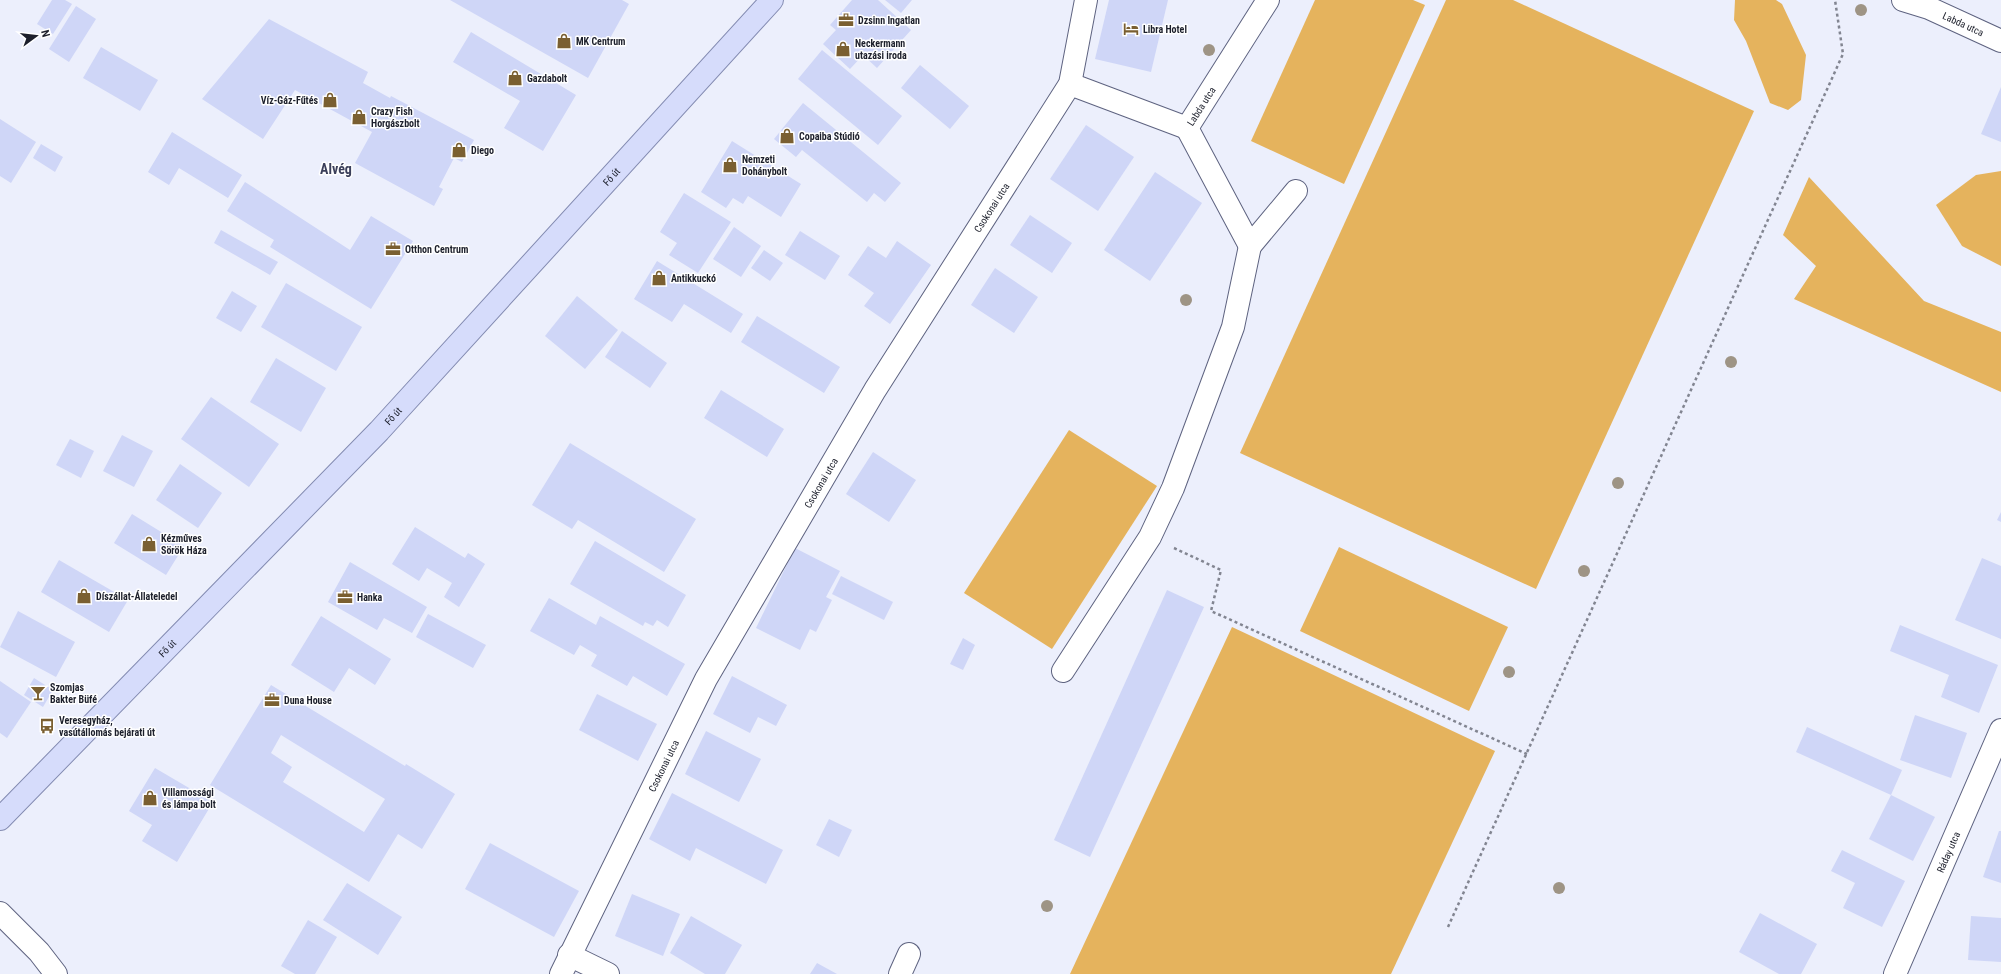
<svg xmlns="http://www.w3.org/2000/svg" width="2001" height="974" viewBox="0 0 2001 974" font-family="'Roboto Condensed',sans-serif">
<rect width="100%" height="100%" fill="#eceffc"/>
<g fill="#e5b35d">
<polygon points="1315,0 1413,0 1425,5 1344,184 1251,141"/>
<polygon points="1446,0 1513,0 1754,111 1536,589 1240,453"/>
<polygon points="1735,0 1776,0 1782,4 1806,55 1801,100 1788,110 1770,103 1746,41 1734,20"/>
<polygon points="2001,171 2001,266 1962,246 1936,205 1976,175"/>
<polygon points="1809,177 1924,301 2001,332 2001,392 1794,299 1816,266 1783,235"/>
<polygon points="1069,430 1157,486 1052,649 964,593"/>
<polygon points="1339,547 1508,627 1469,711 1300,631"/>
<polygon points="1232,627 1495,751 1391,974 1070,974"/>
</g>
<g fill="#cfd6f7" fill-rule="evenodd">
<polygon points="52,0 65,0 72,4 53,34 37,24"/>
<polygon points="450,0 622,0 629,4 588,78"/>
<polygon points="852,0 878,0 911,30 877,68 863,55 850,69 823,44 836,30 830,25"/>
<polygon points="885,0 912,0 901,13"/>
<polygon points="1109,0 1168,0 1151,72 1095,59"/>
<polygon points="76,6 96,19 69,62 49,49"/>
<polygon points="269,19 368,72 363,83 390,98 391,96 474,140 462,162 454,158 439,187 443,189 434,206 355,163 372,132 295,90 263,139 202,99"/>
<polygon points="471,32 576,95 543,151 504,128 520,101 453,62"/>
<polygon points="101,47 158,80 140,111 83,78"/>
<polygon points="822,50 902,116 878,145 798,79"/>
<polygon points="920,65 969,106 950,129 901,88"/>
<polygon points="2001,87 2001,142 1981,134"/>
<polygon points="803,103 901,183 885,202 874,193 867,202 802,150 796,157 774,139"/>
<polygon points="0,119 36,142 11,183 0,176"/>
<polygon points="1086,125 1134,157 1098,211 1050,179"/>
<polygon points="172,132 242,175 228,198 179,168 169,185 148,172"/>
<polygon points="732,141 801,184 781,217 748,196 743,204 733,198 726,208 701,192"/>
<polygon points="41,144 63,157 55,172 33,158"/>
<polygon points="1155,172 1202,203 1150,281 1104,250"/>
<polygon points="245,182 350,250 371,216 413,241 371,309 270,247 274,240 227,211"/>
<polygon points="684,193 731,222 698,273 669,255 677,243 660,232"/>
<polygon points="1030,215 1072,243 1052,273 1010,245"/>
<polygon points="734,227 761,246 741,277 713,259"/>
<polygon points="221,230 278,262 270,275 214,243"/>
<polygon points="800,231 840,256 825,280 785,255"/>
<polygon points="897,241 931,265 890,324 864,306 874,293 848,275 868,246 886,258"/>
<polygon points="764,250 783,263 770,281 751,268"/>
<polygon points="657,261 743,314 731,333 684,304 672,322 634,299"/>
<polygon points="995,268 1038,297 1014,333 971,305"/>
<polygon points="286,283 362,327 336,371 261,327"/>
<polygon points="232,291 257,306 241,332 216,318"/>
<polygon points="577,296 618,330 585,369 545,336"/>
<polygon points="757,316 840,367 824,393 741,342"/>
<polygon points="622,331 667,363 650,388 605,357"/>
<polygon points="276,358 326,388 301,432 250,402"/>
<polygon points="721,390 784,429 767,457 704,418"/>
<polygon points="211,397 279,444 249,487 181,439"/>
<polygon points="122,435 153,451 134,487 103,471"/>
<polygon points="70,439 94,451 81,478 56,465"/>
<polygon points="570,443 696,519 664,572 578,520 572,529 532,505"/>
<polygon points="873,452 916,480 889,522 846,494"/>
<polygon points="180,464 222,493 198,528 156,500"/>
<polygon points="2001,512 2001,522 1997,520"/>
<polygon points="132,514 184,546 166,575 114,543"/>
<polygon points="415,527 465,558 468,553 485,564 459,607 444,597 452,583 427,568 419,581 392,564"/>
<polygon points="595,541 686,595 668,627 657,620 653,626 645,622 643,626 570,584"/>
<polygon points="795,548 840,571 826,597 832,600 816,632 810,629 800,650 756,628"/>
<polygon points="1982,558 2001,566 2001,639 1955,620"/>
<polygon points="59,560 128,600 109,632 41,592"/>
<polygon points="350,562 427,607 412,633 384,618 377,630 328,602"/>
<polygon points="841,576 893,602 884,620 832,594"/>
<polygon points="1167,590 1204,607 1090,857 1054,840"/>
<polygon points="549,598 596,625 600,616 685,664 667,696 633,676 627,686 591,666 597,655 580,645 574,655 530,631"/>
<polygon points="18,611 75,642 56,677 0,647"/>
<polygon points="428,614 486,645 473,668 416,637"/>
<polygon points="321,616 391,659 375,685 349,668 334,692 291,665"/>
<polygon points="1900,625 1998,665 1979,713 1941,697 1949,675 1890,651"/>
<polygon points="963,638 975,645 963,670 950,664"/>
<polygon points="732,676 787,705 776,726 758,717 750,733 713,714"/>
<polygon points="34,678 53,690 43,707 24,695"/>
<polygon points="0,681 31,702 7,738 0,733"/>
<path d="M271 685 405 766 406 764 455 794 422 849 398 834 369 882 210 785ZM281 735 385 799 364 832 283 782 292 767 271 753Z"/>
<polygon points="597,694 657,724 638,761 579,730"/>
<polygon points="1915,715 1967,733 1951,778 1900,760"/>
<polygon points="1807,727 1902,770 1891,795 1796,752"/>
<polygon points="706,731 761,759 739,802 685,774"/>
<polygon points="155,768 213,802 177,862 142,841 152,825 129,811"/>
<polygon points="672,793 783,850 766,884 696,848 690,861 649,839"/>
<polygon points="1891,795 1935,817 1913,861 1869,839"/>
<polygon points="829,819 852,830 839,857 816,845"/>
<polygon points="1999,831 2001,831 2001,883 1983,877"/>
<polygon points="490,843 579,891 554,937 465,889"/>
<polygon points="1842,850 1905,881 1882,927 1843,908 1855,883 1831,871"/>
<polygon points="347,883 402,917 378,955 323,920"/>
<polygon points="632,894 680,914 663,956 615,936"/>
<polygon points="1760,913 1817,944 1801,974 1779,974 1739,952"/>
<polygon points="691,916 742,945 725,974 705,974 670,953"/>
<polygon points="1971,916 2001,918 2001,962 1968,960"/>
<polygon points="308,920 337,937 315,974 295,974 281,966"/>
<polygon points="817,963 837,974 810,974"/>
</g>
<g fill="none" stroke-linecap="round" stroke-linejoin="round">
<g stroke="#5e6380" stroke-width="24">
<g id="minor">
<path id="s1" d="M1903 0 1929 8 2001 41"/>
<path id="s2" d="M1070 84 1187 128 1268 0"/>
<polyline points="1187,128 1250,246 1296,191"/>
<polyline points="1063,671 1150,537 1173,488 1233,327 1250,246"/>
<polyline points="0,913 39,952 56,974"/>
<polyline points="569,955 608,974"/>
<path id="s3" d="M561 974 706 679 875 390 1070 84 1086 0"/>
<polyline points="900,974 909,954"/>
<path id="s4" d="M1895 974 2001 730"/>
</g>
</g>
<g stroke="#838bb1" stroke-width="24">
<g id="major">
<path id="s5" d="M0 819 379 431 772 0"/>
</g>
</g>
<g stroke="#828591" stroke-width="2.5" stroke-dasharray="3 3" stroke-linecap="butt">
<polyline points="1174,548 1221,570 1211,611 1527,754"/>
<polyline points="1448,927 1843,54 1835,0"/>
</g>
<use href="#minor" stroke="#fff" stroke-width="22"/>
<use href="#major" stroke="#d6dcfb" stroke-width="22"/>
</g>
<g fill="#9e9485">
<circle cx="1861" cy="10" r="6"/>
<circle cx="1209" cy="50" r="6"/>
<circle cx="1186" cy="300" r="6"/>
<circle cx="1731" cy="362" r="6"/>
<circle cx="1618" cy="483" r="6"/>
<circle cx="1584" cy="571" r="6"/>
<circle cx="1509" cy="672" r="6"/>
<circle cx="1559" cy="888" r="6"/>
<circle cx="1047" cy="906" r="6"/>
</g>
<defs>
<g id="office-bare" transform="scale(1.2)"><path d="M-6-3h4V-5.5h4V-3h4V5H-6ZM-1-4.5V-3h2v-1.5ZM-6 0V1H6V0Z" fill="#7a5f31" stroke="#fff" stroke-width="2.5" paint-order="stroke"/></g>
<g id="hotel-bare" transform="scale(1.2)"><path d="M-6-4.5h1.5V1H6V5H4.5V3h-9V5H-6ZM-4 0a1.8 1.8 0 1 1 3.6 0ZM.5 0V-2.5h3Q6-2.5 6 0Z" fill="#7a5f31" stroke="#fff" stroke-width="2.5" paint-order="stroke"/></g>
<g id="shop-bare" transform="scale(1.2)"><path d="M-5-2.5h2.3a2.7 3.5 0 0 1 5.4 0H5L5.5 6h-11ZM-1.5-2.5h3a1.5 2.3 0 0 0-3 0Z" fill="#7a5f31" stroke="#fff" stroke-width="2.5" paint-order="stroke"/></g>
<g id="bar-bare" transform="scale(1.2)"><path d="M-6-5H6L.8 .8V4.5H3.5V6h-7V4.5H-.8V.8Z" fill="#7a5f31" stroke="#fff" stroke-width="2.5" paint-order="stroke"/></g>
<g id="bus-bare" transform="scale(1.2)"><path d="M-5-6H5V4H4V6H2V4H-2V6H-4V4H-5ZM-3.5-4V0h7V-4ZM-3.5 1.2v1.5H-2V1.2ZM2 1.2v1.5H3.5V1.2Z" fill="#7a5f31" stroke="#fff" stroke-width="2.5" paint-order="stroke"/></g>
</defs>
<g fill-rule="evenodd">
<use href="#office-bare" x="846" y="20"/>
<use href="#hotel-bare" x="1131" y="29"/>
<use href="#shop-bare" x="564" y="41"/>
<use href="#shop-bare" x="843" y="49"/>
<use href="#shop-bare" x="515" y="78"/>
<use href="#shop-bare" x="330" y="100"/>
<use href="#shop-bare" x="359" y="117"/>
<use href="#shop-bare" x="787" y="136"/>
<use href="#shop-bare" x="459" y="150"/>
<use href="#shop-bare" x="730" y="165"/>
<use href="#office-bare" x="393" y="249"/>
<use href="#shop-bare" x="659" y="278"/>
<use href="#shop-bare" x="149" y="544"/>
<use href="#shop-bare" x="84" y="596"/>
<use href="#office-bare" x="345" y="597"/>
<use href="#bar-bare" x="38" y="693"/>
<use href="#office-bare" x="272" y="700"/>
<use href="#bus-bare" x="47" y="726"/>
<use href="#shop-bare" x="150" y="798"/>
</g>
<g text-anchor="middle" dominant-baseline="central" stroke-width="3" stroke-linejoin="round" paint-order="stroke">
<g font-size="10" font-weight="bold" fill="#1c1f2b" stroke="#fff" text-anchor="start">
<text x="858" y="20">Dzsinn Ingatlan</text>
<text x="1143" y="29">Libra Hotel</text>
<text x="576" y="41">MK Centrum</text>
<text x="855" y="43">Neckermann<tspan x="855" dy="12">utazási iroda</tspan></text>
<text x="527" y="78">Gazdabolt</text>
<text x="318" y="100" text-anchor="end">Víz-Gáz-Fűtés</text>
<text x="371" y="111">Crazy Fish<tspan x="371" dy="12">Horgászbolt</tspan></text>
<text x="799" y="136">Copaiba Stúdió</text>
<text x="471" y="150">Diego</text>
<text x="742" y="159">Nemzeti<tspan x="742" dy="12">Dohánybolt</tspan></text>
<text x="405" y="249">Otthon Centrum</text>
<text x="671" y="278">Antikkuckó</text>
<text x="161" y="538">Kézműves<tspan x="161" dy="12">Sörök Háza</tspan></text>
<text x="96" y="596">Díszállat-Állateledel</text>
<text x="357" y="597">Hanka</text>
<text x="50" y="687">Szomjas<tspan x="50" dy="12">Bakter Büfé</tspan></text>
<text x="284" y="700">Duna House</text>
<text x="59" y="720">Veresegyház,<tspan x="59" dy="12">vasútállomás bejárati út</tspan></text>
<text x="162" y="792">Villamossági<tspan x="162" dy="12">és lámpa bolt</tspan></text>
</g>
<g font-size="10" fill="#1c1f2b" stroke="#fff">
<text stroke="none"><textPath href="#s1" startOffset="65">Labda utca</textPath></text>
<text stroke="none"><textPath href="#s2" startOffset="151">Labda utca</textPath></text>
<text stroke="none"><textPath href="#s5" startOffset="887">Fő út</textPath></text>
<text stroke="none"><textPath href="#s3" startOffset="880">Csokonai utca</textPath></text>
<text stroke="none"><textPath href="#s5" startOffset="563">Fő út</textPath></text>
<text stroke="none"><textPath href="#s3" startOffset="556">Csokonai utca</textPath></text>
<text stroke="none"><textPath href="#s5" startOffset="239">Fő út</textPath></text>
<text stroke="none"><textPath href="#s3" startOffset="232">Csokonai utca</textPath></text>
<text stroke="none"><textPath href="#s4" startOffset="133">Ráday utca</textPath></text>
</g>
<g font-size="14" font-weight="bold" fill="#3b3f5a" stroke="#fff">
<text x="336" y="169">Alvég</text>
</g>
</g>
<g transform="translate(36 36) rotate(75)" stroke="#ffffff" stroke-width="3" paint-order="stroke">
<path d="M0-3L7 15L0 10L-7 15Z" fill="#1c1f2b"/>
<text y="-6" font-size="11" font-weight="bold" text-anchor="middle" fill="#1c1f2b">N</text>
</g>
</svg>
